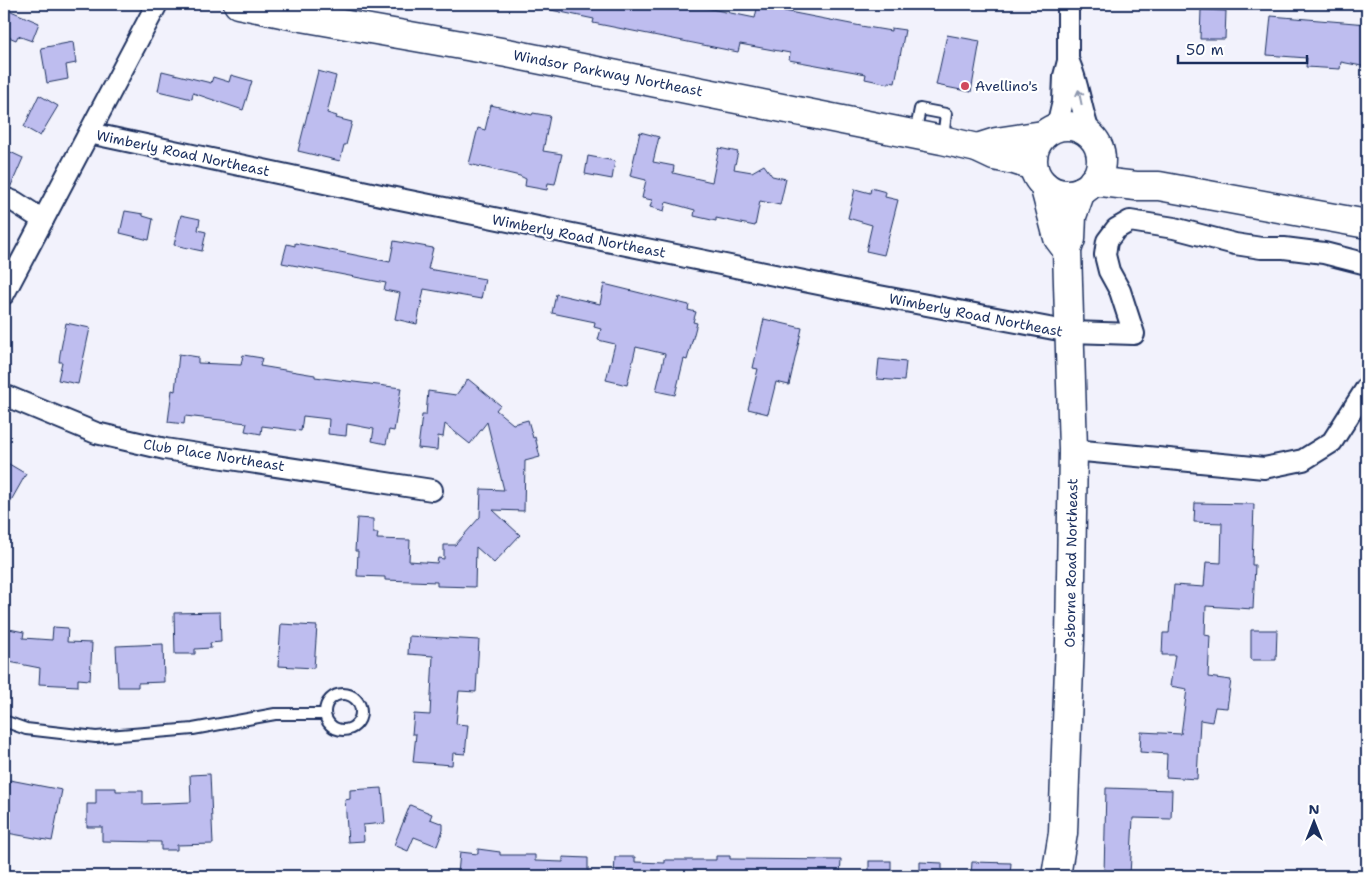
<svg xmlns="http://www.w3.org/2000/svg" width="1371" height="880" viewBox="0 0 1371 880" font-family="'Shantell Sans',sans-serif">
<rect width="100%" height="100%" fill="#f2f2fc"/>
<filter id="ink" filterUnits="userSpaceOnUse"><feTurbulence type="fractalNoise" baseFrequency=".02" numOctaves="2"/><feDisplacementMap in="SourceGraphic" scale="10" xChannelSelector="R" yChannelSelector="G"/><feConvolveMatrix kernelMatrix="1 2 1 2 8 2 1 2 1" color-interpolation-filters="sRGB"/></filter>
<g filter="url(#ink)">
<g fill="#bebdef" stroke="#1b2f5e">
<polygon points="551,4 658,4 674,7 674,4 687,4 755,18 758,4 766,4 784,7 784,11 861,26 891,31 891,28 905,30 895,83 889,82 889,84 865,79 866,74 789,60 790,53 740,44 738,52 593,23 594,19 551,10"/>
<polygon points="4,8 39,23 32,41 18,36 16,40 4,35"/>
<polygon points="1201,10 1226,11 1225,39 1200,39"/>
<polygon points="1271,16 1367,24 1367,67 1341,62 1340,69 1306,67 1307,58 1267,55"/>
<polygon points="947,35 980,41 971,92 936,85"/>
<polygon points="73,42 76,63 66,65 68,79 47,83 41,48"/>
<polygon points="162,71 211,83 213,77 229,82 231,75 252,81 243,110 193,93 192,99 158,91"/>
<polygon points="318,71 336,76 327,113 337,116 336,118 352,122 346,145 344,145 340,161 298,151"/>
<polygon points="39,95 58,106 40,136 24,127"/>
<polygon points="491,105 532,115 533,113 550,116 543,151 562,154 555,184 548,183 547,190 525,186 526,179 520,176 469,164 478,128 485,130"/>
<polygon points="640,132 659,137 653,162 674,166 673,173 712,182 719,148 738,152 734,169 752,172 764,165 772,176 786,179 780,205 760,201 755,226 716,218 716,221 694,216 695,210 666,202 664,211 650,207 652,200 642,198 646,180 630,176"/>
<polygon points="4,149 23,158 10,188 4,186"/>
<polygon points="588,156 615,161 612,179 585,174"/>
<polygon points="871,188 886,192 885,197 898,200 884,255 866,251 872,225 848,218 855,189 870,193"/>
<polygon points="125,211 143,214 143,216 153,219 149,240 120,233"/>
<polygon points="181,215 200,219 198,230 206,232 202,251 174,245"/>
<polygon points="394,241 433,248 428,269 485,279 481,299 424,289 417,324 395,319 400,293 384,290 386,283 282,263 287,244 295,246 295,243 390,262"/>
<polygon points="604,284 689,305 688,310 696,312 693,322 697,323 687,360 684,359 675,395 656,391 665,354 636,347 627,385 606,380 615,344 598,340 601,329 594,327 595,322 552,313 556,294 600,304"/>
<polygon points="764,319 802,328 789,385 776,382 768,414 748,409 758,369 753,368"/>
<polygon points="66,323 90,328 78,384 58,380 62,362 59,362 60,354"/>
<polygon points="179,354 198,357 198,363 241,365 243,355 262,358 260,366 315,375 315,377 401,388 394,431 389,430 386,444 372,441 374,429 347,424 346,436 328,434 329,419 303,416 301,431 262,426 261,434 245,431 247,423 185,416 184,424 168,422 172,390 175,391"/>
<polygon points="879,359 906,362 904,381 877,379"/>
<polygon points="468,379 500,405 496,410 513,424 528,420 533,438 535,437 540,457 525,461 524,511 493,510 520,535 494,563 476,547 475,587 437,586 437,582 385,580 385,577 357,576 358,551 355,551 357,518 373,519 373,533 378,533 377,539 410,540 409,561 437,563 438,558 444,559 444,545 455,545 480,517 481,489 504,490 487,422 470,444 445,424 443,437 438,436 437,450 418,448 422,415 426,415 428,391 456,395"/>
<polygon points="4,461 26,474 4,513"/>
<polygon points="1195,503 1254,504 1252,565 1255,565 1253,609 1206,606 1205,635 1210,636 1208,677 1231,680 1227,708 1215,707 1212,722 1200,720 1197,779 1166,777 1167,754 1140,752 1141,732 1181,734 1187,689 1170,686 1175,655 1162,655 1163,633 1169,633 1170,622 1171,622 1174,585 1204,587 1206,562 1221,563 1222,523 1194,522"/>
<polygon points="220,612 221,642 210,643 211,648 195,649 195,654 175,654 174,613"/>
<polygon points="281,624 317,626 314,668 278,666"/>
<polygon points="53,627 68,628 67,642 92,643 90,680 78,679 78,686 39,684 40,668 4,661 4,628 24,632 23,638 52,640"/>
<polygon points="1251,630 1277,630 1276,660 1251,660"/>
<polygon points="409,636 479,640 476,692 459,691 456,724 468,725 465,754 453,753 452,765 413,762 416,734 412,734 414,714 430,715 433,656 408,654"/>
<polygon points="163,644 164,682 138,683 138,687 118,687 116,646"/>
<polygon points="210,774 213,844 177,845 177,850 161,850 161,842 102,841 102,827 87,827 87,804 96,804 96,788 116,788 116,791 143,791 143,804 191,802 190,775"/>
<polygon points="10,780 62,790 52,841 7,833 10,818 4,816 4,794 8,794"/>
<polygon points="382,788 385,823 363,825 364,841 348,842 345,800 350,799 350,790"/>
<polygon points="1106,788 1172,790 1171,819 1133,818 1130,876 1104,874"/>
<polygon points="410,805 432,814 430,819 443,824 443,830 437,846 414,837 408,851 394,845"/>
<polygon points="478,849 500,852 500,855 535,855 535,861 563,862 563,857 588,858 588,876 476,876 458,874 460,852 478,854"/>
<polygon points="716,856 730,856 730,859 841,860 840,876 614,876 615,857 635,857 635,862 665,863 665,860 716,860"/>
<rect x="869" y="861" width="22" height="15"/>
<polygon points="920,862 942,863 942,876 920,876"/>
<polygon points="972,862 1011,863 1010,876 971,876"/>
</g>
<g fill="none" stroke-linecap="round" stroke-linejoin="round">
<g stroke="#1b2f5e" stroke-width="14">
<g id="lane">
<polyline points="915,134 920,109 946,114 943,138"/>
<circle cx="343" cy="712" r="18"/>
<polyline points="4,721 26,729 96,737 193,729 275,714 325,714"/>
</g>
</g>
<g stroke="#1b2f5e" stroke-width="24">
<g id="street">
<path d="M1069 62C1079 85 1081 111 1090 134"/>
<polyline points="1057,127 1063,101 1064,76 1068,61 1068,4"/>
<polyline points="89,133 395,198 863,293 1070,332 1134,334 1120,291 1109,271 1105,255 1107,241 1116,229 1130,221 1174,228 1235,244 1261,248 1284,248 1324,253 1367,264"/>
<polyline points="4,198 15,202 43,220"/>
<polyline points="4,294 157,4"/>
<polyline points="4,395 96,433 165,449 432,490"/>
<polyline points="1073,450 1264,468 1303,460 1332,442 1367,387"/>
</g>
</g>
<g stroke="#1b2f5e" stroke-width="31">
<g id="secondary">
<polyline points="238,4 296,16 507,53 942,140 977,148 994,156 1014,160 1033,166"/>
<circle cx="1067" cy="160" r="34"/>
<polyline points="977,148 996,142 1043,135"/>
<polyline points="1093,181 1136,186 1159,186 1367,224"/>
<polyline points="1044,185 1058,238 1067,250"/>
<polyline points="1056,876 1063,833 1070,640 1073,450 1067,250 1071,239 1072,216 1081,191"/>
</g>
</g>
<use href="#lane" stroke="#fff" stroke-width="10"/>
<use href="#street" stroke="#fff" stroke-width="20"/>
<use href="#secondary" stroke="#fff" stroke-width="28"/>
</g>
<defs><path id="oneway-shaft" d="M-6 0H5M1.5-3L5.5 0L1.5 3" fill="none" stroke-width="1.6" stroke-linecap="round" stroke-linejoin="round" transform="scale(1.25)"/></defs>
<use stroke="#8d97ae" href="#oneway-shaft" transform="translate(1080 97) rotate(-102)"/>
</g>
<circle fill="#d1495b" stroke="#fff" stroke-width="2" cx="965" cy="86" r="5"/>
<g text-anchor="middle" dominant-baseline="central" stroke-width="4.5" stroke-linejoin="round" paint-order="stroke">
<g font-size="14" fill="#1b2f5e" stroke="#fff">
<text transform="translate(608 73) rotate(11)">Windsor Parkway Northeast</text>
<text transform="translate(183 153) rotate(12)">Wimberly Road Northeast</text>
<text transform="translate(579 236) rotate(11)">Wimberly Road Northeast</text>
<text transform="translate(976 315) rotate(11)">Wimberly Road Northeast</text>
<text transform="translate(214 455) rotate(9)">Club Place Northeast</text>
<text transform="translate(1071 563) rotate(-89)">Osborne Road Northeast</text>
</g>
<g font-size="14" fill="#1b2f5e" stroke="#fff" text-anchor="start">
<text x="975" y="86">Avellino's</text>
</g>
</g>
<rect width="1371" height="880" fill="none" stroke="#fff" stroke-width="20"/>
<rect x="10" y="10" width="1351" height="860" fill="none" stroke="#1b2f5e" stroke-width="2" filter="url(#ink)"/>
<g transform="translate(1314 822)" stroke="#ffffff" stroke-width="4" paint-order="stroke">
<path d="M0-4L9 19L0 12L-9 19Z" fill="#1b2f5e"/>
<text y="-8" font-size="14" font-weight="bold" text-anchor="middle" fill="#1b2f5e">N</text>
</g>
<path d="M1178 55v8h129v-8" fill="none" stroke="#1b2f5e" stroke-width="2.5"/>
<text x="1186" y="55" font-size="15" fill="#1b2f5e" stroke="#ffffff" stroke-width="4" paint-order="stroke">50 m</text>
</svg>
